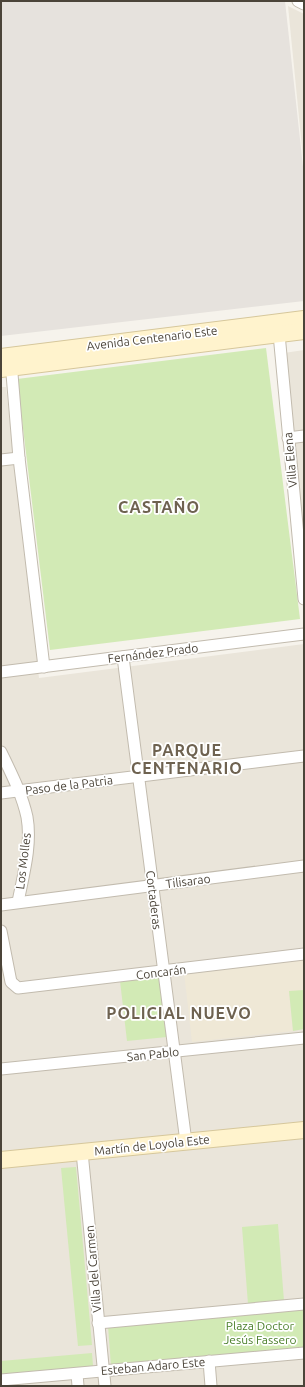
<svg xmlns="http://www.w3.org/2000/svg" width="305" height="1387" viewBox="0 0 305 1387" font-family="Ubuntu,sans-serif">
<rect width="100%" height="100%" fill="#f6f3ec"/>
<g fill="#eae5da">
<polygon points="288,6 304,14 304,168"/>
<polygon points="304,350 304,550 284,353"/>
<polygon points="1,387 6,387 39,678 304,644 304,1386 1,1386"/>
</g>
<polygon fill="#e6e2dd" points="1,1 285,1 304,176 304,301 1,336"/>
<polygon fill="#efe8d6" points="304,959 304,990 289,992 293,1031 192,1042 184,972"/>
<g fill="#d2eab5">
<polygon points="266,348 300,619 50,650 17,379"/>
<polygon points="159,976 167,1037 127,1041 120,981"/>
<polygon points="304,990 304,1029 293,1031 289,991"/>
<polygon points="76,1167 92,1345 78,1346 61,1168"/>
<polygon points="278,1224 284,1301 248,1304 242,1227"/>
<polygon points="304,1308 304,1349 111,1366 108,1326"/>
<polygon points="92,1353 93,1366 1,1375 1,1361"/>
</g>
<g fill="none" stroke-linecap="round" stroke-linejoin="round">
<g stroke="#c2bbae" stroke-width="13">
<g id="street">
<polyline points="298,1 304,4"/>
<polyline points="280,329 279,334 304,599"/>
<polyline points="11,362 19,458 44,667"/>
<polyline points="288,438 304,436"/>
<polyline points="1,460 19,458"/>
<polyline points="123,657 186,1142"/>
<polyline points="1,672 304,634"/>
<path d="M1 752C11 773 22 794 27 817 32 845 23 876 18 902"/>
<polyline points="1,793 304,756"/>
<polyline points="1,905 304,866"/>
<polyline points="1,931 11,982 18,988 304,954"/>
<polyline points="1,1069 304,1038"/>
<polyline points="82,1152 105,1386"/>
<polyline points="98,1323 304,1304"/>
<polyline points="209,1361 211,1386"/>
<polyline points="77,1374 78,1386"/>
<polyline points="1,1380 304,1353"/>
</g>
</g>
<g stroke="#d6c79b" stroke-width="18">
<g id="secondary">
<polyline points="1,357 304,319"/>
<polyline points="1,369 304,331"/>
<polyline points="1,1160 304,1130"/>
</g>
</g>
<use href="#street" stroke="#fff" stroke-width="11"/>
<use href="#secondary" stroke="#fff3cd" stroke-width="16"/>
</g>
<g text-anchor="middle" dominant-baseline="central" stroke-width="3.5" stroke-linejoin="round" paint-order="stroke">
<g font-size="12" fill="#4b4439" stroke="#fff">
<text transform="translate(152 338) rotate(-7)">Avenida Centenario Este</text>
<text transform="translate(290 460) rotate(-95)">Villa Elena</text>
<text transform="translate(153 653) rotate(-7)">Fernández Prado</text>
<text transform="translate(69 785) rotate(-7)">Paso de la Patria</text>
<text transform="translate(23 861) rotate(-83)">Los Molles</text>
<text transform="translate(188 881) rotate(-7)">Tilisarao</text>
<text transform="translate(154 900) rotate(83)">Cortaderas</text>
<text transform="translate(161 972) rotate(-7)">Concarán</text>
<text transform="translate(153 1054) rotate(-6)">San Pablo</text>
<text transform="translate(152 1145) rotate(-6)">Martín de Loyola Este</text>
<text transform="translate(93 1269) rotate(-95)">Villa del Carmen</text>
<text transform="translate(153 1366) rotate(-5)">Esteban Adaro Este</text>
</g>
<g font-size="12" fill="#4a7f2a" stroke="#fff">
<text x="260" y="1325">Plaza Doctor<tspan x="260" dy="14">Jesús Fassero</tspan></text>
</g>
<g font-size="16" font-weight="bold" letter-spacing="1" fill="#6e6250" stroke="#fff">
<text x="159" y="507">CASTAÑO</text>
<text x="187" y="750">PARQUE<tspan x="187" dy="18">CENTENARIO</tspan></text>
<text x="179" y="1013">POLICIAL NUEVO</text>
</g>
</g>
<rect width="305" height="1387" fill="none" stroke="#4b4439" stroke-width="4"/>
</svg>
